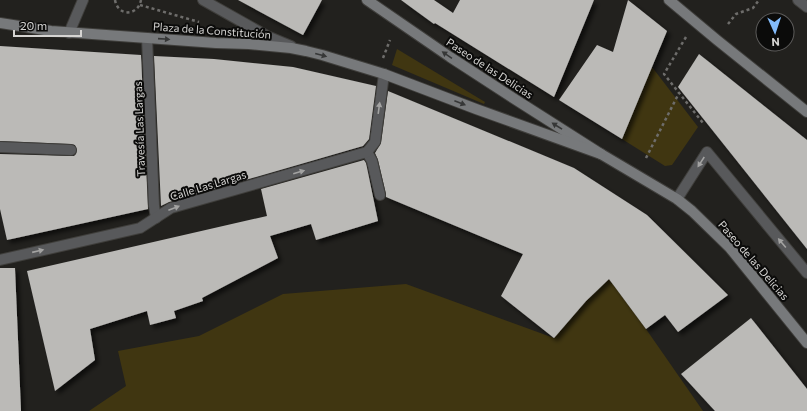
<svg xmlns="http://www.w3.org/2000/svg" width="807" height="411" viewBox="0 0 807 411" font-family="Commissioner,sans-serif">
<defs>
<filter id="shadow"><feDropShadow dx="3.5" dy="3.5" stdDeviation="2" flood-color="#0009"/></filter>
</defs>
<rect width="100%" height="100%" fill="#22211e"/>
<g fill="#403611">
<polygon points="397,49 485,102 484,104 392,65"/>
<polygon points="652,67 698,127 672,165 665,166 622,139"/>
<polygon points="609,279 646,329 703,411 89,411 126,386 118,351 199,336 283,294 406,284 554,338 586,301"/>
</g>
<g fill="#bbbab7" filter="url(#shadow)">
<polygon points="238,0 322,0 303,35"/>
<polygon points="401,0 434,0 453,13 460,0 594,0 554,97 435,23 434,24"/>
<polygon points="628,0 667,31 622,139 559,100 597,45 613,52"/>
<polygon points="0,46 141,55 148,209 7,240 0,209 0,154 71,156 74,156 76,154 77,150 75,145 71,144 0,141"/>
<polygon points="699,54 807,140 807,249 678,87"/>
<polygon points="154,56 214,59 293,67 376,86 369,139 363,146 169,202 161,206"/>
<polygon points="388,91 574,168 647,215 728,295 678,332 665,315 646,329 609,279 586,301 554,338 501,296 523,254 386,197 386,194 378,160 375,153 381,143"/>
<polygon points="364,160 366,163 378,221 316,240 311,224 270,236 278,258 202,298 203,301 174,311 176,318 150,325 147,311 90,329 95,360 55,391 27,271 267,216 261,189"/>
<polygon points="0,268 15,268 21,411 0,411"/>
<polygon points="751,318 807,389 807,411 715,411 681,374"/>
</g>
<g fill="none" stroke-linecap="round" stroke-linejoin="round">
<g stroke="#3f3e3b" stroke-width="12">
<polyline id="lane" points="367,152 372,161 380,195"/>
</g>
<g stroke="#3f3e3b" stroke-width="12">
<g id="street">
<polyline points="203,0 267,36 291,46"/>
<polyline points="798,0 807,7"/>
<polyline points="69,33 83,0"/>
<polyline points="147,38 154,206 156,218"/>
<polyline points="0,147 71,150"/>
<polyline points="677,199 707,152 807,273"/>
<polyline points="0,260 140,228 171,208 367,152 375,142 384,74"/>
</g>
</g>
<g stroke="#3f3e3b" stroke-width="12">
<g id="secondary">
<polyline points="367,0 450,57 513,98 601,154 677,199 692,211 730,248 807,343"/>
<polyline points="669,0 717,40 807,112"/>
<polyline points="0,23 51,31 216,43 249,44 291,48 306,51 322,55 384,74 476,109 601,154"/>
</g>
</g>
<g stroke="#6e6d6b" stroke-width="2.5" stroke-dasharray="3 3" stroke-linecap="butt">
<path d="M115 0C118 17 138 16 141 0"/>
<polyline points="140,5 199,22"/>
<polyline points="728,24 736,14 753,8 759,0"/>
<polyline points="686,37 664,74 703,123"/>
<polyline points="383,58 390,40"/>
<polyline points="646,158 679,93"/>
</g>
<use href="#lane" stroke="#58595b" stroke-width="10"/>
<use href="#street" stroke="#58595b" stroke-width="10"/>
<use href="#secondary" stroke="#77797b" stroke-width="10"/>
</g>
<defs><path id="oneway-solid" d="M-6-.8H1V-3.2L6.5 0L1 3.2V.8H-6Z"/></defs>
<g fill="#363737">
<use href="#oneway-solid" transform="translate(164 39) rotate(4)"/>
<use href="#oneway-solid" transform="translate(321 55) rotate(15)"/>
<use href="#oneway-solid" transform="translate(447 55) rotate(-146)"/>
<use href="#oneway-solid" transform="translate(460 103) rotate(21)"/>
<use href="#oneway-solid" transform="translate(557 126) rotate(-148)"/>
</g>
<g fill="#a3a3a2">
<use href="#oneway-solid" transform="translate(379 108) rotate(-82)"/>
<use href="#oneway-solid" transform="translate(701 162) rotate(123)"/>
<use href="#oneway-solid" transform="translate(299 172) rotate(-16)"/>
<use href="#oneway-solid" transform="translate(174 208) rotate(-21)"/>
<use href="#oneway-solid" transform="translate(782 243) rotate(-130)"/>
<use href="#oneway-solid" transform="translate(38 251) rotate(-13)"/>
</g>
<g text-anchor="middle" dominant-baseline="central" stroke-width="4" stroke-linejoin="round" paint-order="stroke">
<g font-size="11" fill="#d5d4d2" stroke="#0b0b0a">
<text transform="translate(212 30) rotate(4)">Plaza de la Constitución</text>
<text transform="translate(490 68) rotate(33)">Paseo de las Delicias</text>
<text transform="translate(139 129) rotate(-92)">Travesía Las Largas</text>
<text transform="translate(208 185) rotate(-17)">Calle Las Largas</text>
<text transform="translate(754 260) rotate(49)">Paseo de las Delicias</text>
</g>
</g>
<g transform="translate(775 32) rotate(177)"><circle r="19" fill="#0b0b0a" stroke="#5c5b5a"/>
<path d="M0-3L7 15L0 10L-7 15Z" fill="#84bcfb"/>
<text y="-6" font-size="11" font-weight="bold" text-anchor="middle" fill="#d5d4d2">N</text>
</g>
<path d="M14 30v6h67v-6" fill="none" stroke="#d5d4d2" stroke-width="2"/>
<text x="20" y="30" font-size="12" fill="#d5d4d2" stroke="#0b0b0a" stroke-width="3" paint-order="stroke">20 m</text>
</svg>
